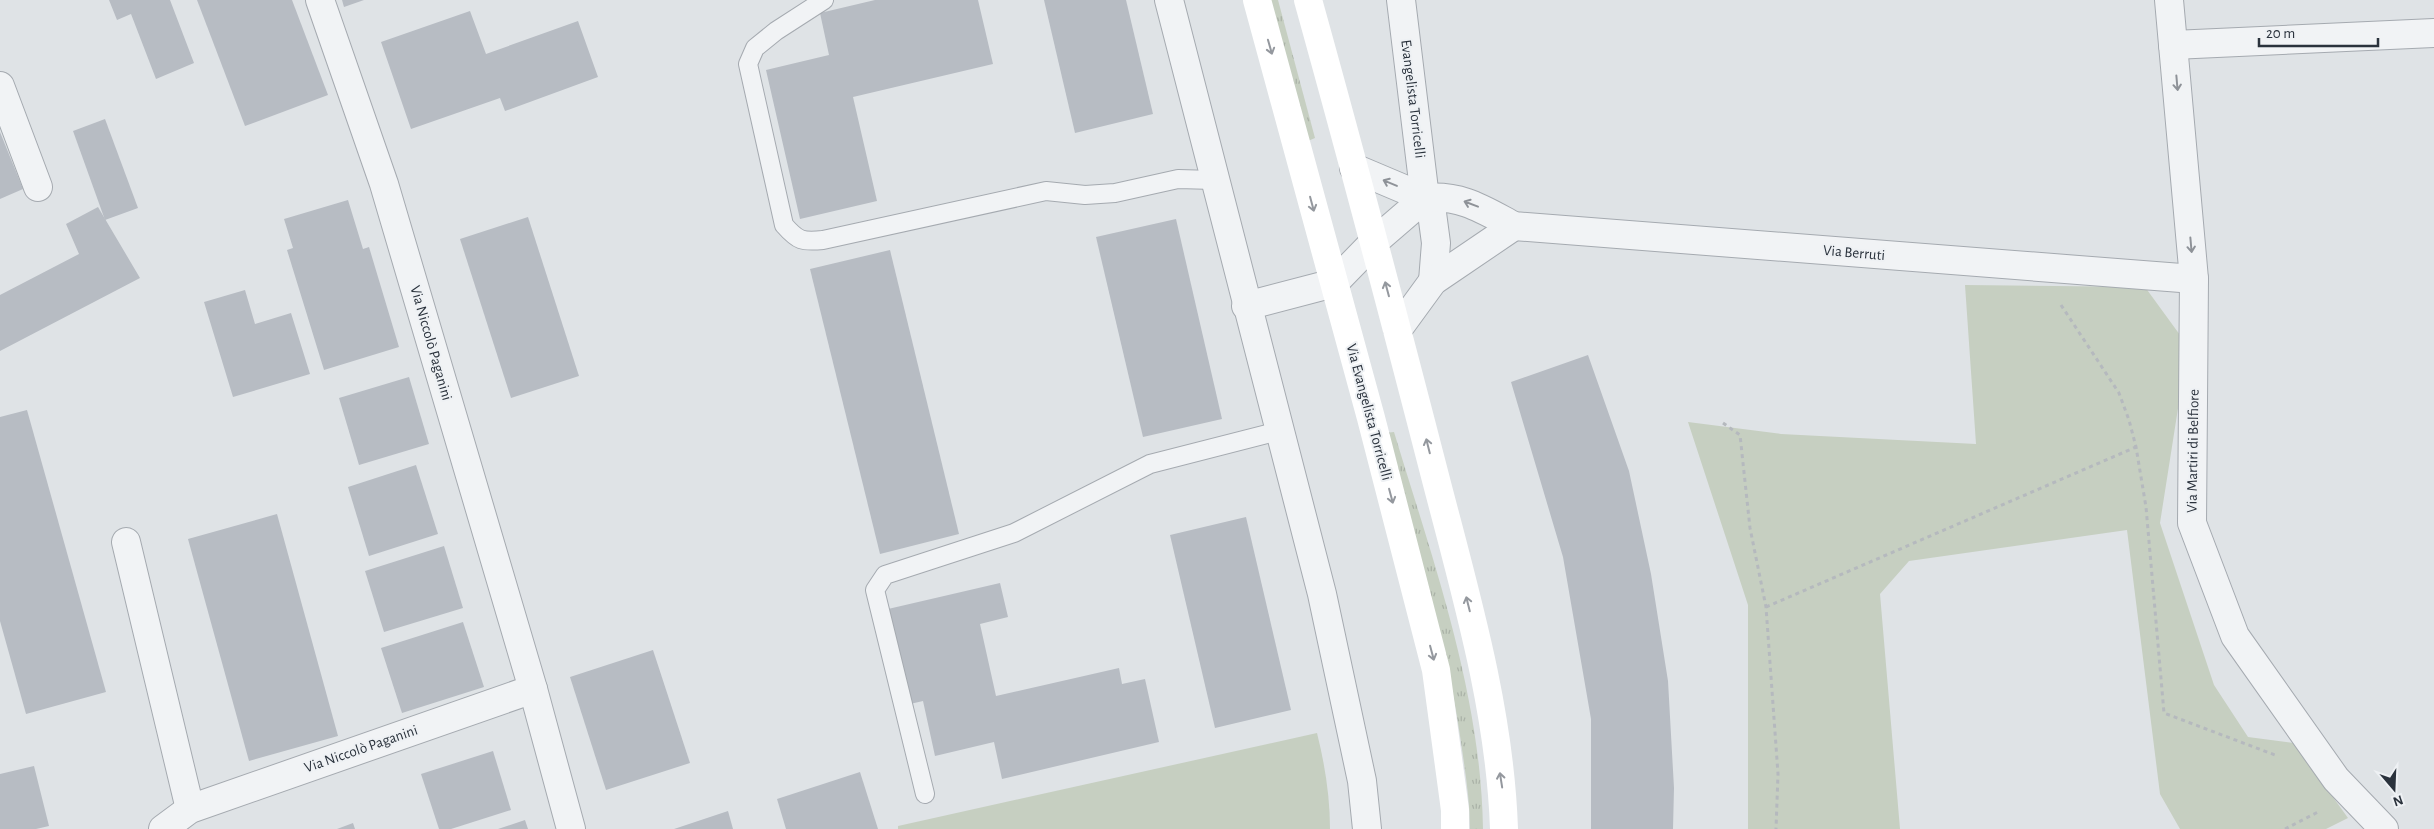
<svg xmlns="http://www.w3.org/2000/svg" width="2434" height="829" viewBox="0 0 2434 829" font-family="'Alegreya Sans',sans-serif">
<defs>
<pattern id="grass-tufts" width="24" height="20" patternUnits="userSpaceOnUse" patternTransform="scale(1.25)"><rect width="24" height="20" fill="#c6cfc1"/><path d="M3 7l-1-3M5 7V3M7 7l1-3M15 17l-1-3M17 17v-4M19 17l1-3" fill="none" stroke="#aab2a7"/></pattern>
</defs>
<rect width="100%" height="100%" fill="#dfe3e6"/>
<g fill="url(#grass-tufts)">
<polygon points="1269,0 1278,0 1315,138 1308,141"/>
<path d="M1394 432C1433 561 1481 693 1483 829H1470C1470 800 1465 771 1461 742 1446 637 1414 535 1385 433Z"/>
</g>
<g fill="#c6cfc1">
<polygon points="1965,285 2145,287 2180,335 2179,402 2160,523 2214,685 2248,737 2294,743 2348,818 2326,829 2180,829 2160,794 2127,530 1909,561 1880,594 1900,829 1748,829 1748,605 1688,422 1781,434 1976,444"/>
<path d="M1317 733C1325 765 1330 797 1330 829H898V826Z"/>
</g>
<g fill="#b7bcc3">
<polygon points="109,0 170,0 194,63 156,79 131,14 117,20"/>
<polygon points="197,0 292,0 328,95 245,126"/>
<polygon points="342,0 364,0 344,7"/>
<polygon points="875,0 978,0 993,64 853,97 877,201 800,219 766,70 829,55 820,13"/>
<polygon points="1044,0 1126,0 1153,114 1075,133"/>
<polygon points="470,11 486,54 578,21 598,77 505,111 500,98 411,129 381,42"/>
<polygon points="105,119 138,208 105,220 73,131"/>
<polygon points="0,132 23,189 0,199"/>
<polygon points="348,200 363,249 369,247 399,347 324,370 287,250 293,248 284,219"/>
<polygon points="98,207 140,278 0,351 0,295 79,254 66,224"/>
<polygon points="528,217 579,376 511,398 460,239"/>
<polygon points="1176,219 1222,419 1143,437 1096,237"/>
<polygon points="890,250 959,534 880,554 810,269"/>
<polygon points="245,290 255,324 291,313 310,374 233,397 204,302"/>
<polygon points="1588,355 1629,471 1651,574 1668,681 1674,788 1673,829 1591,829 1591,719 1563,557 1511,382"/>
<polygon points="409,377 429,444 359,465 339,398"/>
<polygon points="27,410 106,692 26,714 0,621 0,417"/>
<polygon points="416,465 438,534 369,556 348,487"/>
<polygon points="277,514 338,736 249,761 188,539"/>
<polygon points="1246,517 1291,710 1215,728 1170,535"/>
<polygon points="444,546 463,608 384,632 365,571"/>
<polygon points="1000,583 1008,617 980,624 996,696 1119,668 1122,684 1145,679 1159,742 1002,779 994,742 935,756 923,701 910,704 888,609"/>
<polygon points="463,622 484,687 402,713 381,648"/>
<polygon points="653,650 690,763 606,790 570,677"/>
<polygon points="493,751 511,810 451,829 439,829 421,774"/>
<polygon points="34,766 49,826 36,829 0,829 0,774"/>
<polygon points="860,772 878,829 786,829 777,799"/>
<polygon points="728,811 733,829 674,829"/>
<polygon points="525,820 528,829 498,829"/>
<polygon points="353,823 355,829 337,829"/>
</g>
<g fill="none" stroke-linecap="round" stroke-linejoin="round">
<g stroke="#a5aab0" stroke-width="20">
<g id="lane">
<path d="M824 0 776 31 755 48 748 64 784 225C798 241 802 242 823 240L1046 191 1085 195 1115 193 1178 179 1214 180"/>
<polyline points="925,794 875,590 885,575 1014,533 1150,464 1279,431"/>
</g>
</g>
<g stroke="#a5aab0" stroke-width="30">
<g id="street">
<polyline points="320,0 384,184 533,689 571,829"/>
<polyline points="1169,0 1322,594 1362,781 1367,829"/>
<polyline points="1401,0 1425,198"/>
<polyline points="2169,0 2194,279 2192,523 2235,636 2336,779 2384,829"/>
<polyline points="2173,45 2434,33"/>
<polyline points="0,86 38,187"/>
<polyline points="1354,168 1425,198"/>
<polyline points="1430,198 1436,243 1433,281"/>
<path d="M1246 306 1334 283 1374 242 1425 198C1462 195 1482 209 1514 226L2194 279"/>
<polyline points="1398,329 1433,281 1514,226"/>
<polyline points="126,542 190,809"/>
<polyline points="163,829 190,809 533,689"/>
</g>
</g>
<g stroke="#b5b9be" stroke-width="3" stroke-dasharray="4 4" stroke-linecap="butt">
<polyline points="2061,305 2119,393 2129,420 2136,447 2146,507 2164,713 2275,755"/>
<polyline points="1723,423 1740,435 1750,528 1766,607 1778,774 1776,829"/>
<polyline points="1766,607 2136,447"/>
<polyline points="2285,829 2320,811"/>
</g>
<use href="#lane" stroke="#f1f3f5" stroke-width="18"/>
<use href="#street" stroke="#f1f3f5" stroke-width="28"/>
<g stroke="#fff" stroke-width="28">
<polyline points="1257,0 1371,418 1436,670 1455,810 1455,829"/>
<path d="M1308 0C1352 158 1394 317 1435 476 1465 592 1500 709 1504 829"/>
</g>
</g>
<defs><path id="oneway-shaft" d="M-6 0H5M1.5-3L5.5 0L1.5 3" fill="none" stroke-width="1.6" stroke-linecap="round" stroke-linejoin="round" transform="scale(1.25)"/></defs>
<g stroke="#94989e">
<use href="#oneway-shaft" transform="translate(1270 47) rotate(74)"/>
<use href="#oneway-shaft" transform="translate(1312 204) rotate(75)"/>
<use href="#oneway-shaft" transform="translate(1387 289) rotate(-105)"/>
<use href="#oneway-shaft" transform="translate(1428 446) rotate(-104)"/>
<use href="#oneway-shaft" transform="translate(1391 496) rotate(75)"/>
<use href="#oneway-shaft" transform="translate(1468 604) rotate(-104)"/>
<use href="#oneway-shaft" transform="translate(1432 653) rotate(75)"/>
<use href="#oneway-shaft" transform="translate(1501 780) rotate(-99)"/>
</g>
<g stroke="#8e9298">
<use href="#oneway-shaft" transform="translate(2177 83) rotate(85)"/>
<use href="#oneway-shaft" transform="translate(1390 183) rotate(-157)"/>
<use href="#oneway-shaft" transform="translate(1471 204) rotate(-159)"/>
<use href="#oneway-shaft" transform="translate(2191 245) rotate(85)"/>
</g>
<g text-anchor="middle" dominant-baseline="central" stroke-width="4" stroke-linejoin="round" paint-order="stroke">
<g font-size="15" fill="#2a323c" stroke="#eef1f4">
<text transform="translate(1413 99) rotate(83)">Evangelista Torricelli</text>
<text transform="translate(1854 253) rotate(5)">Via Berruti</text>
<text transform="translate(431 343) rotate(74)">Via Niccolò Paganini</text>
<text transform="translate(1369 412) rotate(75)">Via Evangelista Torricelli</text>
<text transform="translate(2193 451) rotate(-89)">Via Martiri di Belfiore</text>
<text transform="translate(361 749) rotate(-19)">Via Niccolò Paganini</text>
</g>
</g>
<g transform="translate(2394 789) rotate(161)" stroke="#eef1f4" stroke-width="4" paint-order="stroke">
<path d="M0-4L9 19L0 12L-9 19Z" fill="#2a323c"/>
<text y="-8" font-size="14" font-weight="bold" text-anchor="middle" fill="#2a323c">N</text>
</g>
<path d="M2259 38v8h119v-8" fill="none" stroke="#2a323c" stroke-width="2.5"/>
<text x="2266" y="38" font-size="15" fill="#2a323c" stroke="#eef1f4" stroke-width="4" paint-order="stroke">20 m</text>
</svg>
